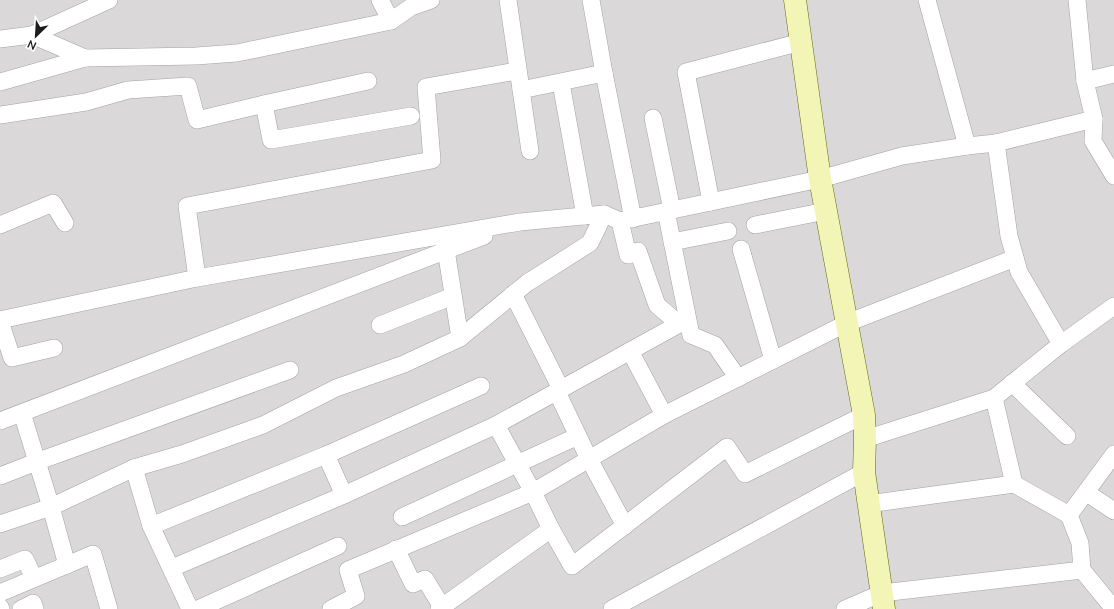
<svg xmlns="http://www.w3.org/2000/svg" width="1114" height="609" viewBox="0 0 1114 609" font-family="Mulish,sans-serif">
<rect width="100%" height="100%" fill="#ede9e2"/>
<rect fill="#dad8d9" x="0" y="0" width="1114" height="609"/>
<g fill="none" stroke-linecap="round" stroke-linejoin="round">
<g stroke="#a3a3a3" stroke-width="18">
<g id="street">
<polyline points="380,0 391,21"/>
<polyline points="508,0 530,151"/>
<polyline points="591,0 604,73"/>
<polyline points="927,0 967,146"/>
<polyline points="1077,0 1085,81 1094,119 1093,141 1114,176"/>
<polyline points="32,35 109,0"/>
<polyline points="0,39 32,35 85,58"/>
<polyline points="1085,81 1114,74"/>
<polyline points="0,82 85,58 196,56 237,53 391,21 411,7 431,0"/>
<polyline points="561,83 585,216"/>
<polyline points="521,90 604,73 633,219"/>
<polyline points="264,104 368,81"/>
<polyline points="0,115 86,102 128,90 188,86 197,120 264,104 271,140 411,116"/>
<polyline points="653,118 672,210"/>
<polyline points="996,143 1009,236 1019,272 1061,344"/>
<polyline points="711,202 686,72 801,42"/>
<polyline points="666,211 691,335 715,345 738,378"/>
<polyline points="0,225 53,203 65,223"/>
<polyline points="755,225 826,211"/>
<polyline points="672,242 728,231"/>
<polyline points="741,249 773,360"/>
<polyline points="446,250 460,338"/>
<polyline points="197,278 187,206 432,160 426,87 517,71"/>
<polyline points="513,294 561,389"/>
<polyline points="0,320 197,278 520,222 604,214 620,221 820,179 902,156 967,146 996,143 1094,119"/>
<polyline points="0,321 12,358 54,348"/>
<polyline points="380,325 453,296"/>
<polyline points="630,351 664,415"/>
<polyline points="1012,383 1067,436"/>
<polyline points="557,392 589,459 625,526"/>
<polyline points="994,398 1014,484 1069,515 1080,543 1082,570 1114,609"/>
<polyline points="22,413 51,507 67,565"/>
<polyline points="0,421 484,236"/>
<polyline points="496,425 533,492 551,529"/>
<polyline points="865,439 994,398 1061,344 1114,306"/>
<polyline points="326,455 344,495"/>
<polyline points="134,468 151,526 190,609"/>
<polyline points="0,476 36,462 290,370"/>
<polyline points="1087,493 1114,511"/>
<polyline points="868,504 1014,484"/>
<polyline points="1069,515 1114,454"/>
<polyline points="402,517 578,436"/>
<polyline points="0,524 51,507 134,468 182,454 263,425 336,388 404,364 460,338 527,283 590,243 604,214"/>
<polyline points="151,526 326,455 481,386"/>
<polyline points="396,549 413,584 425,579 442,607"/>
<polyline points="172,568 344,495 496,425 679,324 657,305 638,251 628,255 620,221"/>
<polyline points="0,569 25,559 34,578"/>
<polyline points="0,593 93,554 109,609"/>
<polyline points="0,607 1,609"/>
<polyline points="21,609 33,603 35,609"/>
<polyline points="198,609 338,546"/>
<polyline points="331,609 356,596 348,570 533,492 664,415 847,323 1015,258"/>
<polyline points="439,609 551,529 572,566 727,447 745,474 864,415"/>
<polyline points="612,609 864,472"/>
<polyline points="845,609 882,593 1082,570"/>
</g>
</g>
<g stroke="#626b0a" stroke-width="23">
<polyline id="secondary" points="795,0 820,179 864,415 865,439 864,472 884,609"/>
</g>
<use href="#street" stroke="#fff" stroke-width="17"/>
<use href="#secondary" stroke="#f3f5b7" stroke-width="22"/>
</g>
<g transform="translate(36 36) rotate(205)" stroke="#ffffff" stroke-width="3" paint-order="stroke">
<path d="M0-3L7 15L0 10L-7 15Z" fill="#1c1c1c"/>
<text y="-6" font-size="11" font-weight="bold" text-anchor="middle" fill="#1c1c1c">N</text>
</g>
</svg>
